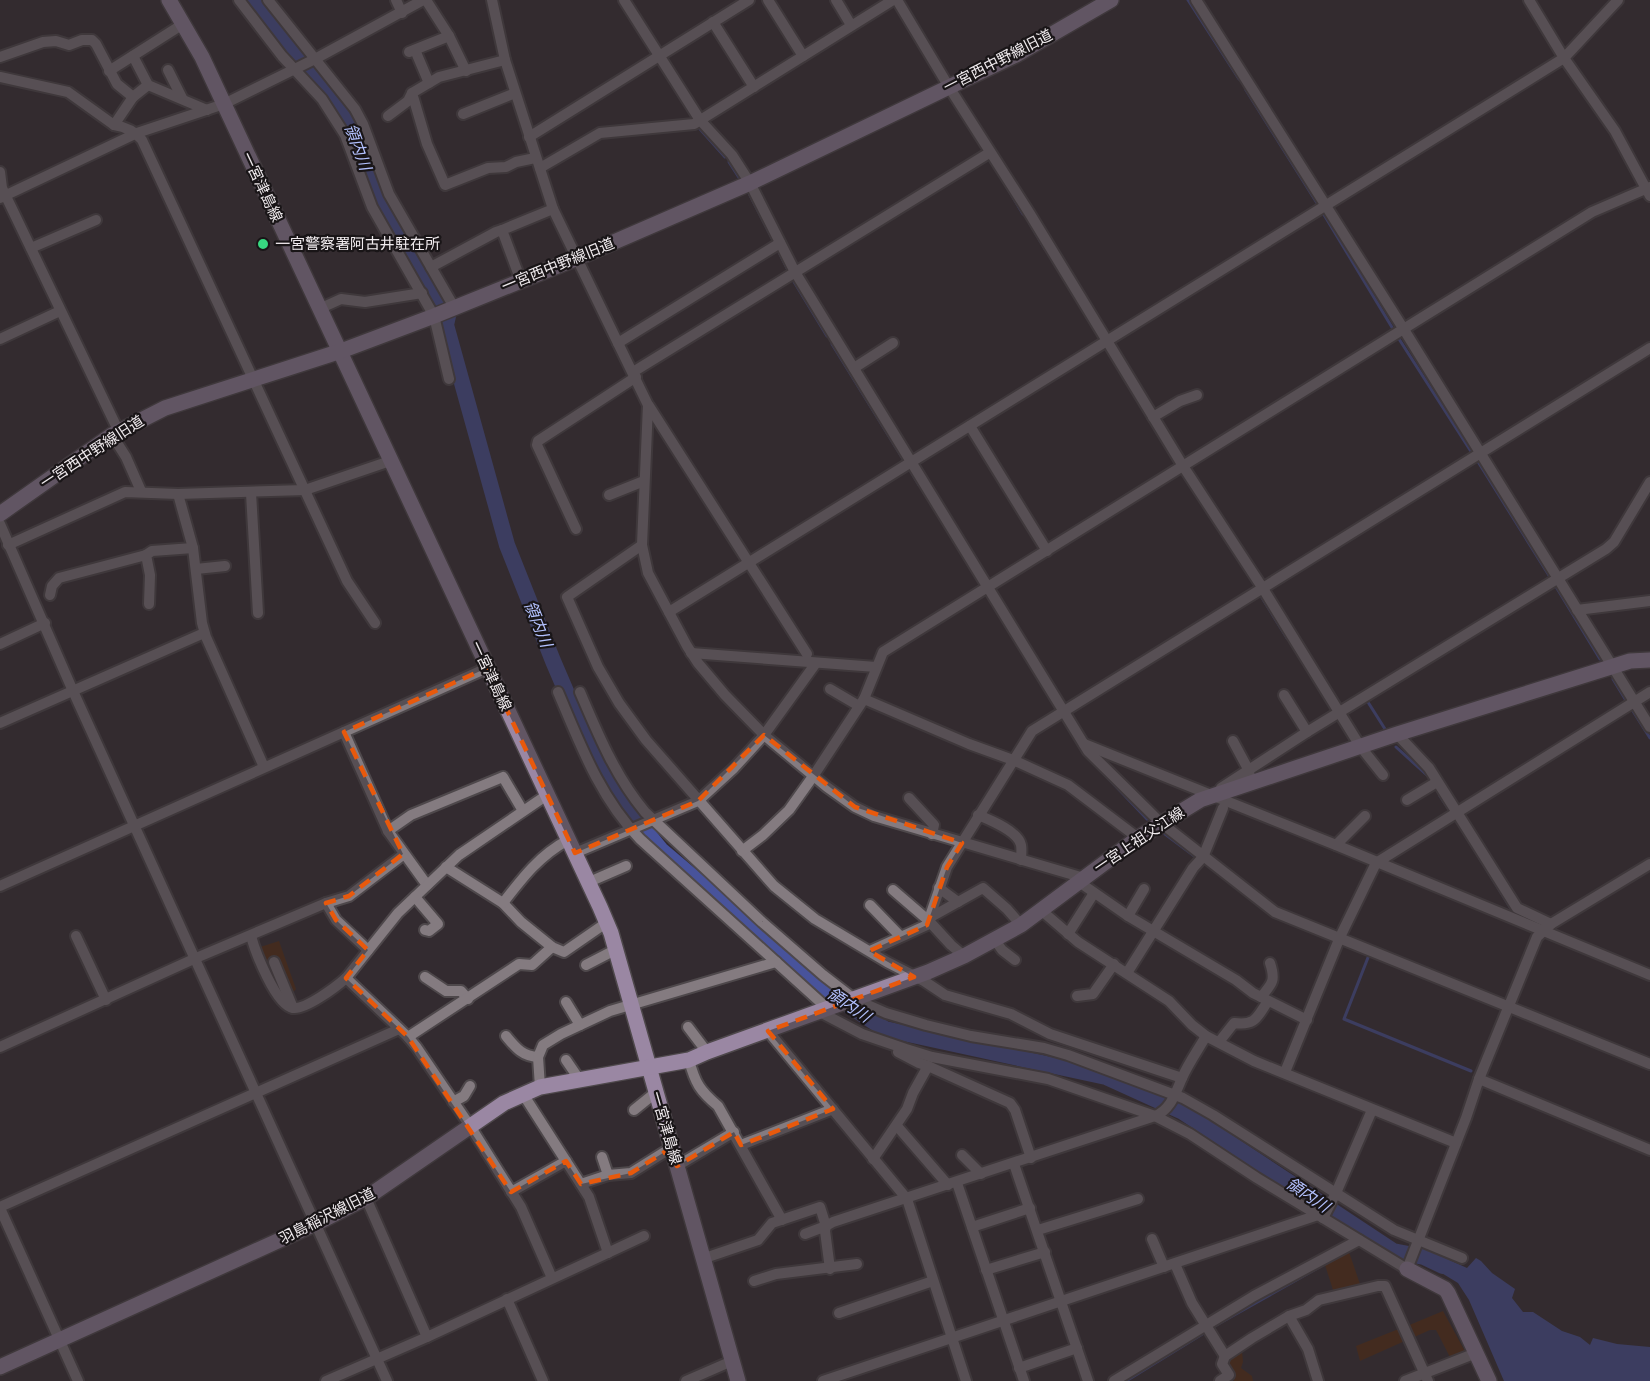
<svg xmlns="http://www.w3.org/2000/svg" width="1650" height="1381" viewBox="0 0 1650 1381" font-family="Rubik,'Noto Sans JP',sans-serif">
<rect width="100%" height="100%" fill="#332b30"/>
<g fill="#572b0d">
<polygon points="279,941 296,989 289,997 276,992 254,949"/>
<polygon points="1349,1252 1361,1287 1334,1293 1325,1265"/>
<polygon points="1443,1311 1467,1355 1452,1361 1436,1330 1430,1330 1412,1338 1407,1326"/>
<polygon points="1401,1328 1407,1340 1360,1361 1356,1346"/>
<polygon points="1242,1351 1243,1362 1241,1368 1252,1376 1253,1381 1234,1381 1225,1364 1226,1358"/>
</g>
<polygon fill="#48539b" points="1425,1254 1445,1258 1467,1268 1476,1258 1481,1261 1492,1273 1515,1289 1512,1298 1523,1312 1533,1312 1562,1331 1580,1337 1590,1345 1593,1338 1617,1344 1650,1347 1650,1381 1504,1381 1469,1300 1458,1283 1422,1261"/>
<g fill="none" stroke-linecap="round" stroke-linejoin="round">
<g stroke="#48539b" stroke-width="3">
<polyline points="1188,0 1239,79"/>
<polyline points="1246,90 1317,203"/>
<polyline points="700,129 725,157"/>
<polyline points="729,162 740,179"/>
<polyline points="1004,182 1023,214"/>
<polyline points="749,193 774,242"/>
<polyline points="1323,213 1393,329"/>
<polyline points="1029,222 1045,249"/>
<polyline points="777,248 788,270"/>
<polyline points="793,280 827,336"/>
<polyline points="1399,339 1472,453"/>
<polyline points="832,344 905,462"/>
<polyline points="1477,460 1550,577"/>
<polyline points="909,468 919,485"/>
<polyline points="1555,585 1600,659"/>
<polyline points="1261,596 1287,638"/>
<polyline points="1613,679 1627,702"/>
<polyline points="1366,699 1385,729"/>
<polyline points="1633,711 1650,738"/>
<polyline points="1396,747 1428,776"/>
<polyline points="1090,759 1147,819"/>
<polyline points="1440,796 1450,811"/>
<polyline points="1456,820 1515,915"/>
<polyline points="1165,834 1197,858"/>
<polyline points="1367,954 1369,955 1344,1019 1471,1071"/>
<polyline points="1211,1328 1330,1261"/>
<polyline points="1126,1381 1204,1333"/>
</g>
<g stroke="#48539b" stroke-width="16">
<polyline points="254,0 346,116 375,194 423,276 433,286 444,304"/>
<polyline points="448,316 446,325 507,545 553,661 598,766 630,812 661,850 831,994 885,1029 1106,1077 1183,1112 1393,1251 1424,1257 1443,1266"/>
</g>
<g stroke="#4e484b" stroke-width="14">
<g id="street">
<polyline points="239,0 282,56 322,99 345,135 372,207 434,316 449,379"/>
<polyline points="268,0 355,109 363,124 389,194 454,307"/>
<polyline points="396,0 402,13"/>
<polyline points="426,0 449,36 466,71"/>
<polyline points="492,0 505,60 553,209 648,405 642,545 648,573 687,646 698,663 725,695 764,735 827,787 855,807 874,816 1084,878"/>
<polyline points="624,0 700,120 732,155 750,183 795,272 1088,751 1160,822 1275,912 1650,1064"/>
<polyline points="768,0 803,56"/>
<polyline points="836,0 851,25"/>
<polyline points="897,0 949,87 1030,214 1183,466 1262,587 1360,746 1383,775"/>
<polyline points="1196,0 1403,328 1650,727"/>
<polyline points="1529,0 1564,58 1615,131 1650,196"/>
<polyline points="713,22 754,87"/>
<polyline points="415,50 429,83"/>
<polyline points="409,52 449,36"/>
<polyline points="133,56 148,85 207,110"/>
<polyline points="0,57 43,42 56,41 69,45 82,40 92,40 96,44 117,84 133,97"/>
<polyline points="505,60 439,77 412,93 427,144 445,185 488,168 506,167 516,162 535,158"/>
<polyline points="168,70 182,98"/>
<polyline points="109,71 183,24"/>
<path d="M0 77 68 92 114 125C126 127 135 131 142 140L347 581 375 623"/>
<polyline points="463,114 515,93"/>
<polyline points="388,116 408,101 412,93"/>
<polyline points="114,125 133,97 148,85"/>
<polyline points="529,137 749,0"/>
<polyline points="540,168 600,133 694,124 893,0"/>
<polyline points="0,172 2,188 119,432"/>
<polyline points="0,198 137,133 224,104 315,59 423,0"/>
<polyline points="31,248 96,220"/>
<polyline points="431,267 496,232 502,230"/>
<polyline points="521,281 502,230 553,209"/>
<polyline points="319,309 341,299 365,302 422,293"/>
<polyline points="0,339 60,311"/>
<polyline points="618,343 780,243"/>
<polyline points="854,368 893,343"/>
<polyline points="633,372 989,153"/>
<polyline points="649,406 807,654"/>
<polyline points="1153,417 1180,401 1197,395"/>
<polyline points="970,426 1047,551"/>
<polyline points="112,435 126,457 141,491"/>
<polyline points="251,493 258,613"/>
<polyline points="178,494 193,548 202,623 206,637 264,767"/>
<polyline points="609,495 644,481"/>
<polyline points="0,524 73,691 387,1381"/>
<polyline points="576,529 537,445 538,441 636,377"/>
<polyline points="8,545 125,492 178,494 305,490 390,461"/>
<polyline points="642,545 567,597 598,667 619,703 646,740 774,886 815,919 887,962 924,981 945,995 1011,1014 1050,1034 1182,1078"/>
<polyline points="196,569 225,566"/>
<polyline points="50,595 52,586 59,578 146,555"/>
<polyline points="149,604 150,575 146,555 152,551 193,548"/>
<polyline points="1577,610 1650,601"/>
<polyline points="669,612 1564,58 1618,0"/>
<polyline points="0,644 45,623"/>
<polyline points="691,653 876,667"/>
<polyline points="830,689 859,706"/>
<path d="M558 692C580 744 600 798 640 839L828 1009"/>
<path d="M580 692C598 734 615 776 645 812L762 922 823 975 854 999 886 1013 926 1025 971 1036 1044 1048 1068 1055 1183 1098 1213 1115 1394 1230 1462 1258"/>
<polyline points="1284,695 1307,732"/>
<polyline points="864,699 969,744 1013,760 1068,785 1138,838"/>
<polyline points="0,723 204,633"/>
<polyline points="344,732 388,831 427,885"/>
<polyline points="1397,734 1429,768 1517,908 1551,924"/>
<polyline points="1233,741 1248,769 1250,776"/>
<polyline points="1084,744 1336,845 1650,975"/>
<polyline points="1221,788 1307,732 1606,549 1614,542 1650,482"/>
<polyline points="909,798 934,825 932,834"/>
<polyline points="1407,800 1437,782"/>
<path d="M978 815C990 820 1018 831 1021 845 1022 850 1021 855 1021 860"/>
<polyline points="388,831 411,815 503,777 523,811"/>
<polyline points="1336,845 1365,816"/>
<polyline points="742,851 763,835 789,810 814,775 864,699 883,652 1592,212 1650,187"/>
<polyline points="575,853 698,801 734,768 764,735 816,663"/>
<polyline points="446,867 503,903 521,922 552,947 564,952 606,923"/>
<polyline points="589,882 626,866"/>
<polyline points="1079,882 1128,916 1236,980 1253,993 1307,1020"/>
<polyline points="0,886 487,668"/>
<polyline points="939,888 958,902"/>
<polyline points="893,890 929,921 951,945 964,956"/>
<polyline points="415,897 438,924 429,931 425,930"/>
<polyline points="326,903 336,920 368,950"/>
<path d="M503 903C523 877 540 855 568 840"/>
<polyline points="870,905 900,936"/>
<polyline points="1042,911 1078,942 1169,1001 1192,1025 1206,1036 1254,1061 1456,1143"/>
<polyline points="1128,916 1144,889"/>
<polyline points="931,917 983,888 1007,909 1021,925"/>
<polyline points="1068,934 1094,893"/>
<polyline points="76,936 106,1000"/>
<path d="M251 936C255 951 276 1006 293 1008 305 1010 336 987 346 978L398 913 459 855 547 795"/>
<polyline points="995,940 1002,950 1015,960"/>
<polyline points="870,951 927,925 947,867 1032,731 1650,348"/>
<polyline points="274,962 293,1008"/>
<polyline points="586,965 615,950"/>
<polyline points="1127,973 1193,868 1203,857 1223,808"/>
<polyline points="425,977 446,991 461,991 468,999"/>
<polyline points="346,978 408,1037 417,1048 470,1126 521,1207 552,1278"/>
<polyline points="1077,996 1093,994 1114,964"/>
<path d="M1261 997C1272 984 1276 981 1270 963"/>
<polyline points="566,1002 580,1025"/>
<polyline points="820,1012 862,1034 906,1049 932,1057 1048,1079 1155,1116 1190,1134 1257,1178 1407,1269 1466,1118 1479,1079 1650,1150"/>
<polyline points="688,1027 707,1052"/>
<polyline points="768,1031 907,1199 966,1381"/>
<path d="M506 1036C516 1048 522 1056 538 1057"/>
<polyline points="408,1037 519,964 532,965 552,947"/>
<path d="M1219 1042 1234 1023C1256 1026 1257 1017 1268 1001"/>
<polyline points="0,1047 196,958 326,903 349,896 404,854"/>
<polyline points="898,1052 919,1063 928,1066 1010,1103 1015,1110 1031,1158"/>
<polyline points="566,1060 579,1079"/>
<path d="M689 1060C695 1083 700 1091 718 1106L782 1220"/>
<polyline points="1285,1072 1340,937 1376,863 1650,692"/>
<polyline points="1479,1079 1537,937 1551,924 1650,864"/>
<polyline points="540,1087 538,1057 543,1045 561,1034 610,1011 776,962"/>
<polyline points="523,1094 589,1197 608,1253"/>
<polyline points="453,1102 464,1096 470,1086"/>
<polyline points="634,1110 655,1093"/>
<polyline points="897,1126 948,1185"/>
<polyline points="741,1145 833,1109"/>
<polyline points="962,1155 981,1174"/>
<polyline points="602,1157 608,1175"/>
<polyline points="873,1159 907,1109 913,1093 928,1066"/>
<polyline points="1014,1164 1088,1381"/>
<polyline points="677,1166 734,1132"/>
<polyline points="957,1183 1024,1381"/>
<polyline points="581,1184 608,1175 631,1173 671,1148"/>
<polyline points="511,1192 566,1161"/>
<polyline points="366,1198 427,1337"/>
<polyline points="0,1207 399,1029"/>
<polyline points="0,1208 78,1381"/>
<polyline points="1323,1218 1336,1193 1372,1110"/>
<polyline points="972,1227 1030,1208"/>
<polyline points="1038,1230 1138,1199"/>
<polyline points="805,1234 826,1226 825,1231 830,1269"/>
<polyline points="1152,1239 1164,1267"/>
<path d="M702 1259 758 1240 772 1223 820 1207 826 1226 833 1222 1155 1116C1171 1109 1175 1094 1182 1078 1188 1064 1198 1050 1206 1036"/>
<polyline points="1175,1264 1192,1303 1225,1356"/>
<polyline points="986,1270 1045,1252"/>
<polyline points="754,1281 776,1274 857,1264"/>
<polyline points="507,1299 543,1381"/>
<polyline points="839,1313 933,1281"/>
<polyline points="1289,1316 1308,1349 1318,1381"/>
<polyline points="1019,1368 1077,1348"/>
<polyline points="326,1381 427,1337 644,1236"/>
<polyline points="686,1381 732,1361"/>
<polyline points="823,1381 1318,1215"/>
<polyline points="1114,1381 1254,1296 1359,1240"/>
<polyline points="1220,1381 1229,1375 1222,1364 1225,1356 1252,1338 1289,1316 1306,1310 1319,1300 1378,1286 1385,1286 1428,1381"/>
<polyline points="1405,1381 1476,1353"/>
</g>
</g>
<g stroke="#4e484b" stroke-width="18">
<g id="secondary">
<polyline points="169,0 202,57 600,907 611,933 738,1381"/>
<polyline points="0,514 112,435 165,408 341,351 434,316 575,259 750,183 949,87 1016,55 1111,0"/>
<polyline points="1407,1269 1445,1289 1448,1293 1489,1381"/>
<polyline points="0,1367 315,1224 366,1198 504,1103 540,1087 689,1060 707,1052 928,972 964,956 1021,925 1138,838 1200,800 1397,734 1630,661 1650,660"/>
</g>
</g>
<use href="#street" stroke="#847b80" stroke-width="10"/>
<use href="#secondary" stroke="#9a87a3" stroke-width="15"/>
</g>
<path d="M0 0H1650V1381H0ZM487 668 575 853 698 801 764 735 855 807 962 843 947 867 927 925 869 951 914 977 768 1031 833 1109 741 1145 734 1132 677 1166 671 1148 631 1173 581 1184 566 1161 511 1192 408 1037 346 978 368 950 336 920 326 903 349 896 403 854 344 732Z" fill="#332b30" fill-opacity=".55" fill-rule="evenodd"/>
<path fill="none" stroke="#e8590c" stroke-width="4.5" stroke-dasharray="12 8" stroke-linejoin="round" d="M487 668 575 853 698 801 764 735 855 807 962 843 947 867 927 925 869 951 914 977 768 1031 833 1109 741 1145 734 1132 677 1166 671 1148 631 1173 581 1184 566 1161 511 1192 408 1037 346 978 368 950 336 920 326 903 349 896 403 854 344 732Z"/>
<circle fill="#37d880" stroke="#191517" stroke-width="2" cx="263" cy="244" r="6"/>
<g text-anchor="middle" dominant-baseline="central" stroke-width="4.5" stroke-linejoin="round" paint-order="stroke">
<g font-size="15" fill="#f0ebee" stroke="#191517">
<text transform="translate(998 61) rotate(-27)">一宮西中野線旧道</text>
<text transform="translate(262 187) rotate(65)">一宮津島線</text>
<text transform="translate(558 265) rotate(-22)">一宮西中野線旧道</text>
<text transform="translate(92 452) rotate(-33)">一宮西中野線旧道</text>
<text transform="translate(491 676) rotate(65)">一宮津島線</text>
<text transform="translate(1139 840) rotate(-34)">一宮上祖父江線</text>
<text transform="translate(666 1128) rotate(74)">一宮津島線</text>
<text transform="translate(327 1216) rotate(-27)">羽島稲沢線旧道</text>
</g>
<g font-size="15" fill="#f0ebee" stroke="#191517" text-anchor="start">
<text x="275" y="244">一宮警察署阿古井駐在所</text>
</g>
<g font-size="16" font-style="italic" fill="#b3c1fe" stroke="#191517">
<text transform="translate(358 147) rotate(70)">領内川</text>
<text transform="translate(538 624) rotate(68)">領内川</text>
<text transform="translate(849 1005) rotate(34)">領内川</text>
<text transform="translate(1308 1195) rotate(34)">領内川</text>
</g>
</g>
</svg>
